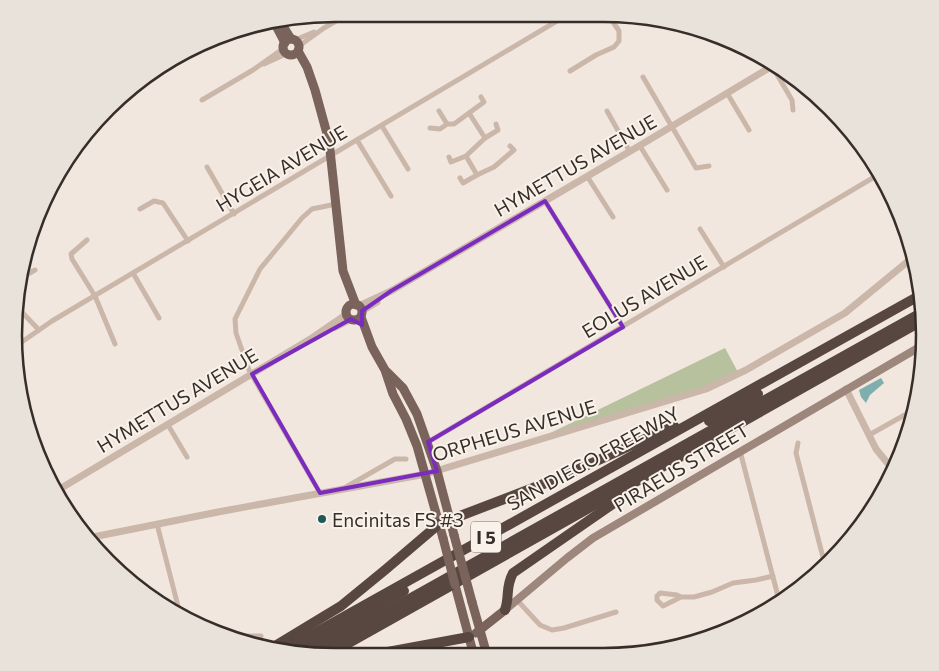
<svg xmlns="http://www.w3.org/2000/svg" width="939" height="671" viewBox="0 0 939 671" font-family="Commissioner,sans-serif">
<rect width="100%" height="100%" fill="#f2e7de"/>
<polygon fill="#b7c19e" points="725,348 739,374 731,379 530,443"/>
<polygon fill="#7eaead" points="881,378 884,383 870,395 866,403 861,397 859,390"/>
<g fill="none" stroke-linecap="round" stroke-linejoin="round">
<g stroke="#cab7aa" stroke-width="5">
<polyline points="295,40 314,32"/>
<polyline points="299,46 324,28 348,14"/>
<polyline points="264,64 288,53"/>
<polyline points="772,66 792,100 793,110"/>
<polyline points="570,71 596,55 614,47 619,41 619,31 611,19"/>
<polyline points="643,77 696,168 709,166"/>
<polyline points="727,93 749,130"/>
<polyline points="202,100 253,70 284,48"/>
<polyline points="607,111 630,152"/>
<polyline points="447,124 454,124 484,102 481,97"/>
<polyline points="382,126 408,169"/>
<polyline points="430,128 440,129 447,124 439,111"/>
<polyline points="485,138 498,130 496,124"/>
<polyline points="357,140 391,196"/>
<polyline points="640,146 667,190"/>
<polyline points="449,157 451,162 466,156"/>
<polyline points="207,167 234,214"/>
<polyline points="477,175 494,167 514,150 510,146"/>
<polyline points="587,176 613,217"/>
<polyline points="460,178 463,183 477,175 466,156 485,138 469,113"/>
<polyline points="545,201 623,327"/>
<polyline points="140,209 154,201 163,203 188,241"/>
<polyline points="700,229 724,267"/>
<polyline points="87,240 71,254 72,259 95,296 115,344"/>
<polyline points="133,273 159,318"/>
<polyline points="21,278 35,270"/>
<polyline points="17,307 39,330"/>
<polyline points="16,346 52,321 562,18"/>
<polyline points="168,425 187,457"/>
<polyline points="869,435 910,412"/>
<polyline points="428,442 876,176"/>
<polyline points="798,443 796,453 825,565"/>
<polyline points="740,451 779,600"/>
<polyline points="346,487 395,459 406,459"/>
<polyline points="320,493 249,370 236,333 235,319 260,269 302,218 312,209 336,204"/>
<polyline points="157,524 180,614"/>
<polyline points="681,597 677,595 660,593 657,596 657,600 663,606 681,597 694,597 712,592 733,583 756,580 773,576"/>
<polyline points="517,600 540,625 552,630 564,628 616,612"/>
<polyline points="239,636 261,636"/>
<polyline points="627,654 627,655"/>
</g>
<g stroke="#cab7aa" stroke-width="7">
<polyline points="359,306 391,291 639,146 774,65"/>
<polyline points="362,311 377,302"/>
<polyline points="335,327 351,319"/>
<polyline points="846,389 876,449 894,471"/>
<polyline points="58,490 312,338 347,314"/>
<polyline points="88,538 218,512 426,474 706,389 746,370 845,313 912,258"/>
</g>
<polyline stroke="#9d867b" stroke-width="8" points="505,610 567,558 593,538 923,345"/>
<g stroke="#79635b" stroke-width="9">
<polyline points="280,21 291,39"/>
<polyline points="274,22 285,43"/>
<circle cx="291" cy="47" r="8"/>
<polyline points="298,51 307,67 315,90 329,141 343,271 356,305"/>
<circle cx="354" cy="312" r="8"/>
<polyline points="361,317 372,347 385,370 393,394 406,419 417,446 443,538"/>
<polyline points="387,372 403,388 417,414 437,471 454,535"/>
<polyline points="455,585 474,656"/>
<polyline points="472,602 487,655"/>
<polyline points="476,633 505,610"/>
</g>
<g stroke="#584741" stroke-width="10">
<polyline points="709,421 758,394"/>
<path d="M505 610C510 595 505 588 513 573L630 492"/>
<polyline points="275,646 341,606 385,570 439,524 559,478 669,428 675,427"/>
<polyline points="286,649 917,297"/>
<polyline points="298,652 404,591"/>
<polyline points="309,655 919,314"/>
<polyline points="366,656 469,637"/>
<polyline points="324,657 920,322"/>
</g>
<g stroke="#79635b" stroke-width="9">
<polyline points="454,535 472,602"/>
<polyline points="443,538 455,585"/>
</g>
</g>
<path fill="none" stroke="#7b2cbf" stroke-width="4" stroke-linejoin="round" d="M545 201 623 327 428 442 437 471 320 493 252 374 351 319 362 325V311L391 291Z"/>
<circle fill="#205858" stroke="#f9f2ea" stroke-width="2" cx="322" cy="519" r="5"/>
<g text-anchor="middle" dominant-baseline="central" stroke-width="4" stroke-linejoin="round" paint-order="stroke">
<rect fill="#f9f2ea" stroke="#716863" stroke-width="1" x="471" y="521.5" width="30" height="31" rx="4"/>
<g font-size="18" font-weight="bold" fill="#372d29">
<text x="486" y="537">I 5</text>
</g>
<g font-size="19" fill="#372d29" stroke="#f9f2ea">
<text transform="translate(575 165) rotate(-30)">HYMETTUS AVENUE</text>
<text transform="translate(281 168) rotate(-31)">HYGEIA AVENUE</text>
<text transform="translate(644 296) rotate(-31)">EOLUS AVENUE</text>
<text transform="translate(177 400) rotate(-31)">HYMETTUS AVENUE</text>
<text transform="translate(514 430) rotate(-17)">ORPHEUS AVENUE</text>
<text transform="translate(593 458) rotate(-29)">SAN DIEGO FREEWAY</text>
<text transform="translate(681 467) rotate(-31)">PIRAEUS STREET</text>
</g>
<g font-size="19" fill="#372d29" stroke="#f9f2ea" text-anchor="start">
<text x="332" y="519">Encinitas FS #3</text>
</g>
</g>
<path d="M0 0H939V671H0ZM335 22H603A313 313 0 0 1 916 335V335A313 313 0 0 1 603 648H335A313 313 0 0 1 22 335V335A313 313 0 0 1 335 22Z" fill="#e9e2db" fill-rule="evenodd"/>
<path fill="none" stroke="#372d29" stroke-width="2.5" d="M335 22H603A313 313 0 0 1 916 335V335A313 313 0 0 1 603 648H335A313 313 0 0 1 22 335V335A313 313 0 0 1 335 22Z"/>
</svg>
